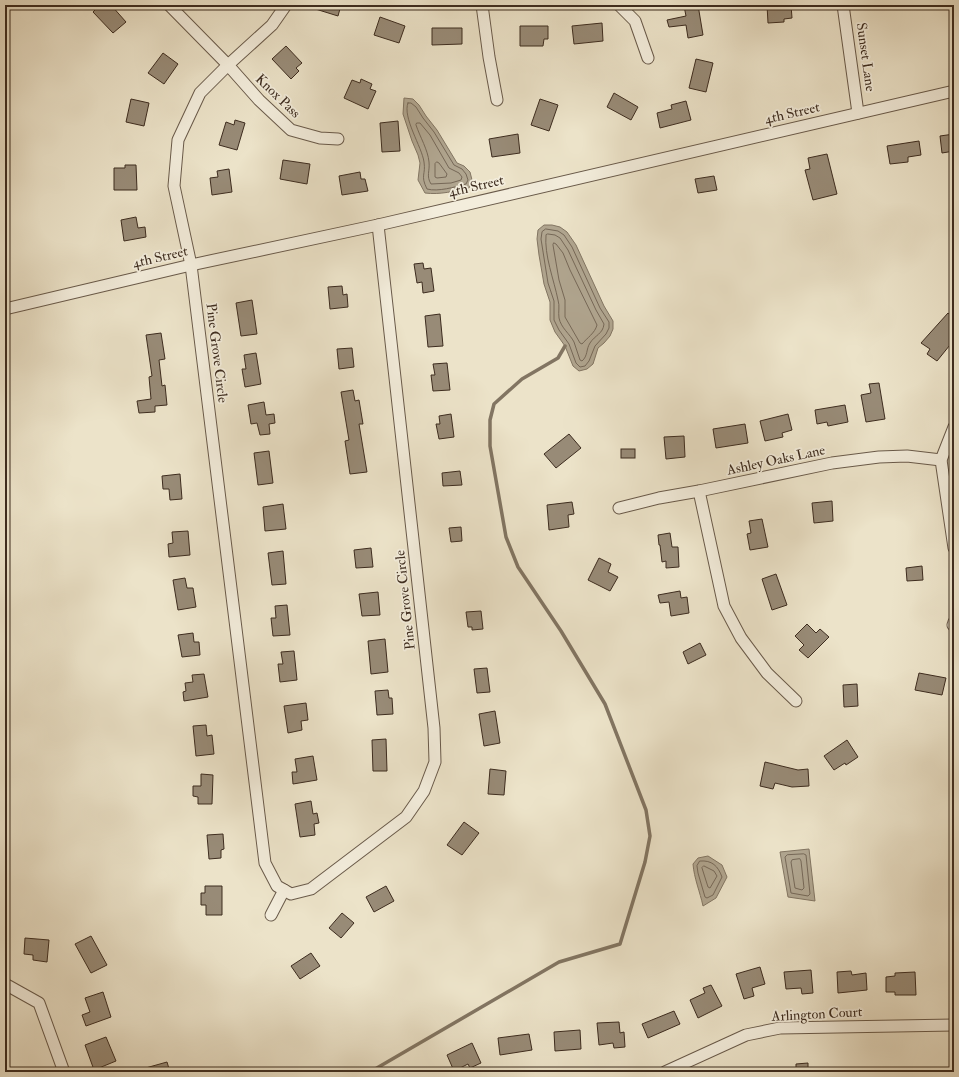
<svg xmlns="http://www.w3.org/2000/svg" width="959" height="1077" viewBox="0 0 959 1077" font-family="'IM FELL Double Pica',serif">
<rect width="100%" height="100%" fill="#ece3c9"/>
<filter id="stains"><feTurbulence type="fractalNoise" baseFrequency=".005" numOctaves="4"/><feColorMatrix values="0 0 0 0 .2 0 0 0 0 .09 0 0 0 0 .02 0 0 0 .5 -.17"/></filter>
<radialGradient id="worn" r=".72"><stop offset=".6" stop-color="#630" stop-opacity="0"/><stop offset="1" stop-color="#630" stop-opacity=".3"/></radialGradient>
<g fill="#b0a58f" stroke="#827562">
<path d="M404 98 413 99 419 105 426 116 437 130 457 163 464 166 470 172 472 180 469 188C455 191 440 195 425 193L418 180 420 163 418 155 412 141 403 114Z"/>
<polygon points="544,225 552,225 560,227 567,232 576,245 604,306 613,321 613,329 610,336 604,343 598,348 593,364 587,369 579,371 573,366 565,346 555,332 550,320 550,302 544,284 539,255 537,239 538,230"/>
<polygon points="809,849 815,901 788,897 780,852"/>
<path d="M708 856 722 865 727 877 716 898 703 906C700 892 694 878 693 864L698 858Z"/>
</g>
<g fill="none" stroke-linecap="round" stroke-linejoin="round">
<g stroke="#766857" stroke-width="1">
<path d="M408 103H411L416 107 423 118 434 132 454 165 462 169 466 174 468 180 466 184C455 187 438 192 427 189 420 175 426 175 424 162 422 147 402 117 408 103Z"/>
<path d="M417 123H420L430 135 449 168 459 173 462 177 461 180 451 183 431 184C426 176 430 171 429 162 428 150 420 137 416 125Z"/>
<polygon points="437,162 439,163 447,174 446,177 437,178 435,177 435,164"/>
<polygon points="546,229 558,231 564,235 572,247 600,308 609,322 609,328 606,334 595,346 589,361 585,366 580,367 576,363 569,344 559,330 554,320 554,301 548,283 541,239 542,232"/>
<path d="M548 234 555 235 560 238 568 250 596 310 604 324C603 334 595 335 590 343 586 349 588 356 582 361L580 360C578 354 576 348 574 342 570 334 561 328 559 318 558 312 560 306 558 300 554 280 544 255 546 235Z"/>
<path d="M554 243 556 244 563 253 570 270 597 325C595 333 587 338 582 344L580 343 565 317V300L559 280 553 245Z"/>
<polygon points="804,854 806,855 810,894 808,896 791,893 785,857 787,855"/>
<polygon points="800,859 801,861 804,888 802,890 795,888 791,862 792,860"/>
<path d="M700 861C712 860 718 866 722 877L713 895 707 898 705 897 698 873 697 866Z"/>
<polygon points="704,866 714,871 717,876 710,888 708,887 702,868"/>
</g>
<polyline stroke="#827562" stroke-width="3.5" points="370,1072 559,962 620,944 645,862 650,836 646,810 605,704 561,631 518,567 506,537 490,446 490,420 494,404 522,379 558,358 565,346"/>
</g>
<g fill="#988b77" stroke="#3d2c1f">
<polygon points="100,5 111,5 126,22 113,33 93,12"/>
<polygon points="310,5 341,5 338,16 309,7"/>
<polygon points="692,5 698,5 703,35 688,38 686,25 669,27 667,20 686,16 684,6"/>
<polygon points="767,5 791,5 792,18 784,19 784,22 768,23"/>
<polygon points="380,17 405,26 399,43 374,35"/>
<polygon points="602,23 603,41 574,44 572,26"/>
<polygon points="520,26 548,26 548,39 544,39 543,46 520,46"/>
<polygon points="432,28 462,28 462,44 432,45"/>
<polygon points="286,46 302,63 296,68 299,71 291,79 272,59"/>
<polygon points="163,53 178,64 164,84 148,73"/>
<polygon points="696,59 713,63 706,92 689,88"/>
<polygon points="361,79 372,84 370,89 376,91 368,109 344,98 352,80 360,83"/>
<polygon points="614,93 638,107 631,120 607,107"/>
<polygon points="131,99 149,103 144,126 126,122"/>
<polygon points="540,99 558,105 549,131 531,125"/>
<polygon points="686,101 691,120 660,128 657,113 672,109 671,105"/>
<polygon points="235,120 245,123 237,150 219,145 226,122 234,125"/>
<polygon points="398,121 400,151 382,152 380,123"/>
<polygon points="518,134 520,153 492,157 489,139"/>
<polygon points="954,134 954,151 942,153 940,136"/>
<polygon points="919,141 921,155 908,157 908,162 890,164 887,146"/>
<polygon points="827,154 837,194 813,200 805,170 810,169 808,158"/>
<polygon points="283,160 310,164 307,184 280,179"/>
<polygon points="125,165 136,165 137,190 114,190 114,168 125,168"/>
<polygon points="229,169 232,192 212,195 210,178 218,177 217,171"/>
<polygon points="360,172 361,179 365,179 368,191 342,195 339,176"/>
<polygon points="714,176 717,190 698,193 695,179"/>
<polygon points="136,217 138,228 145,227 146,237 124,241 121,220"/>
<polygon points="423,263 424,269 431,268 434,291 423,293 422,282 417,283 414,264"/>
<polygon points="342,286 343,295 347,294 348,307 330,309 328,287"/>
<polygon points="252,300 257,334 241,336 236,303"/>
<polygon points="948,313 954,318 954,340 937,361 927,354 930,349 921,343"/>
<polygon points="440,314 443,346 428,347 425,316"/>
<polygon points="161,333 165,359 159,360 162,386 165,385 167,405 155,406 155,412 139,413 137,401 151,399 149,377 152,376 146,335"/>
<polygon points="352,348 354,367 339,369 337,349"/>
<polygon points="256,353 261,384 245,387 242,369 246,369 244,355"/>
<polygon points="447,363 450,390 433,391 431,375 435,375 433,364"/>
<polygon points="879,383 885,419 866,422 861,395 871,393 869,384"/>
<polygon points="353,390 355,401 359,400 363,424 359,424 367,472 350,474 345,441 349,440 341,392"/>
<polygon points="264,402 266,415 274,414 275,423 269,424 270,434 260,435 257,423 251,424 248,405"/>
<polygon points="845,405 848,422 828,426 827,422 817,424 815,410"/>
<polygon points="451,414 454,437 439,439 436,424 440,424 439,416"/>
<polygon points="788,414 792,430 782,433 783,437 765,441 760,421"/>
<polygon points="745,424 748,443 716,448 713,429"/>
<polygon points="569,434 581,448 556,468 544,454"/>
<polygon points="684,436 685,457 666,459 664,437"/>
<rect x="621" y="449" width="14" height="9"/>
<polygon points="269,451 273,483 258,485 254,453"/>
<polygon points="460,471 462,485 443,486 442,473"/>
<polygon points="180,474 182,499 170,500 169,489 163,489 162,476"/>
<polygon points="832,501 833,521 814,523 812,503"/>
<polygon points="572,502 574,514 568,515 569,527 549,530 547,505"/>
<polygon points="283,504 286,529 265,531 263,507"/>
<polygon points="762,519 768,547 750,550 747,534 751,533 749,521"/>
<polygon points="461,527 462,541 451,542 449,528"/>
<polygon points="188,531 190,555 169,557 168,544 173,543 172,532"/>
<polygon points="670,533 672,547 678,547 679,567 666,568 666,561 662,562 660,545 659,545 658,535"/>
<polygon points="371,548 373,567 356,568 354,550"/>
<polygon points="283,551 286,584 272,585 268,553"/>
<polygon points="599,558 611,564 608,572 618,577 610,591 588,580"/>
<polygon points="922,566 923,580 907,581 906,568"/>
<polygon points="776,574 787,605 772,610 762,579"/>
<polygon points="185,578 187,588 193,588 196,607 178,610 173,580"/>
<polygon points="680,591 681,598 687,597 689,613 671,616 669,602 660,603 658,595"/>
<polygon points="378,592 380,615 362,616 359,594"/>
<polygon points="287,605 290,635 273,636 271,618 276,618 275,606"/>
<polygon points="481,611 483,629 472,630 472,627 468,627 466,612"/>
<polygon points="807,624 816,633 820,629 829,637 808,658 799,650 804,645 795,636"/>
<polygon points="193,633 194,642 199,642 200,655 182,657 178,635"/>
<polygon points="385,639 388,672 371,674 368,641"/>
<polygon points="700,643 706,655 688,664 683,652"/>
<polygon points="294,651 297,680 280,682 278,664 283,664 281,652"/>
<polygon points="487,668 490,692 477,693 474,669"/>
<polygon points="919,673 946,678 942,695 915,690"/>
<polygon points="204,674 208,697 184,701 183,692 186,691 185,683 193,682 192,675"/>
<polygon points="857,684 858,706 844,707 843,685"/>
<polygon points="388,690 389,698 392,698 393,714 377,715 375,691"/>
<polygon points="306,703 308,720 301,721 302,730 288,733 284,706"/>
<polygon points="495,711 500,743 484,746 479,714"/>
<polygon points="206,725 207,736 212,735 214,754 196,756 193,726"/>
<polygon points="386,739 387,771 373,771 372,740"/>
<polygon points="847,740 858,757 846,765 845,763 834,770 824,756"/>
<polygon points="313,756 317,780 293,784 292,772 297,772 295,759"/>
<polygon points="765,762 798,770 808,769 809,786 792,787 775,783 773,789 760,786"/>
<polygon points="490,769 506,771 504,795 488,794"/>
<polygon points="201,774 213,775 212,804 198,804 198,797 193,796 193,786 201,786"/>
<polygon points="311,801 313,814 317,813 319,823 314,824 315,835 300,837 295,804"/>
<polygon points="464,822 479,833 462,855 447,845"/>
<polygon points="223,834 224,849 221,850 221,858 209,859 207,835"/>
<polygon points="205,886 222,886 222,915 206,915 206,905 201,905 201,893 205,893"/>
<polygon points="386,886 394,901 374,912 366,897"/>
<polygon points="342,913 354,923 341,938 329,928"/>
<polygon points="91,936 107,965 91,973 75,944"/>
<polygon points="25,938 49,940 47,962 33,960 33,955 24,954"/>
<polygon points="311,953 320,966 300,979 291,966"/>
<polygon points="760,967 765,984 752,988 754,996 744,999 736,974"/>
<polygon points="811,970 813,993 802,994 801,988 786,989 784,972"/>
<polygon points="851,971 852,975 866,973 867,990 838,993 837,972"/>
<polygon points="915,972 916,995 895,995 895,992 886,992 886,977 895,976 895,973"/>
<polygon points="711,985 722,1006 698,1018 690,1000 705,993 703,988"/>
<polygon points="103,992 111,1017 86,1026 82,1015 90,1012 85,998"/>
<polygon points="674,1011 680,1024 648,1038 642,1024"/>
<polygon points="619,1022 620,1033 624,1032 625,1047 614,1048 613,1043 599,1045 597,1023"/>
<polygon points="580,1030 581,1049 555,1051 554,1032"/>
<polygon points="529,1034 532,1050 500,1055 498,1038"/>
<polygon points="106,1037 116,1061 94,1070 85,1045"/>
<polygon points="472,1043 481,1063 470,1068 468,1064 454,1071 447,1055"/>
<polygon points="167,1062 170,1072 142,1072 142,1069"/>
<polygon points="808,1063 808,1072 796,1072 796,1064"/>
</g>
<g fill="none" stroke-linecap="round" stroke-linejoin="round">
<g stroke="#695a4a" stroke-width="13">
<g id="minor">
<polyline points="169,5 228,65 259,100 291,130 320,138 338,139"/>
<polyline points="286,5 272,25 228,65 200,93 178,140 174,186 191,265 265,863 277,886 291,894 311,889 406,817 424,791 435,762 434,728 378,225"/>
<polyline points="482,5 489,57 497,100"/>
<polyline points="619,5 635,21 648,58"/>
<polyline points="843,5 858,113"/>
<polyline points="5,309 191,265 378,225 954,91"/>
<polyline points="954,427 941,460 954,548"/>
<polyline points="699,491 724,606 741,638 767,673 796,701"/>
<polyline points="619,508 659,498 699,491 832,463 879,457 907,456 941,460"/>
<polyline points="953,625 954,622"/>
<polyline points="271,915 284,890"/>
<polyline points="5,984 39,1003 64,1072"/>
<polyline points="665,1072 746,1035 780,1028 954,1025"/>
</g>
</g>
<use href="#minor" stroke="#f3eddc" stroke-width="11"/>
</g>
<g text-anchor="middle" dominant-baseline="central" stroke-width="3.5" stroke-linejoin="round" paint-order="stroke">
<g font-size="14" fill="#3d2c1f" stroke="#f3eddc">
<text transform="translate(866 57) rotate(82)">Sunset Lane</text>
<text transform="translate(278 96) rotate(44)">Knox Pass</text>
<text transform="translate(792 113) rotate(-13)">4th Street</text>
<text transform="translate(476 186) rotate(-13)">4th Street</text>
<text transform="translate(160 257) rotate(-13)">4th Street</text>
<text transform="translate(217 353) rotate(83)">Pine Grove Circle</text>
<text transform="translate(776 460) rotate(-12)">Ashley Oaks Lane</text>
<text transform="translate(405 600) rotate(-96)">Pine Grove Circle</text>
<text transform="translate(817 1014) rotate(-3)">Arlington Court</text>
</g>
</g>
<rect width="959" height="1077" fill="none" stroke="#ece3c9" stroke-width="20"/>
<rect x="6" y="6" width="947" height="1065" fill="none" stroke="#3d2c1f" stroke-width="2"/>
<rect x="10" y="10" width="939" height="1057" fill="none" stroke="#3d2c1f"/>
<rect width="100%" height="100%" filter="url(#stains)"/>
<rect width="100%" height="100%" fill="url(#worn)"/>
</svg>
